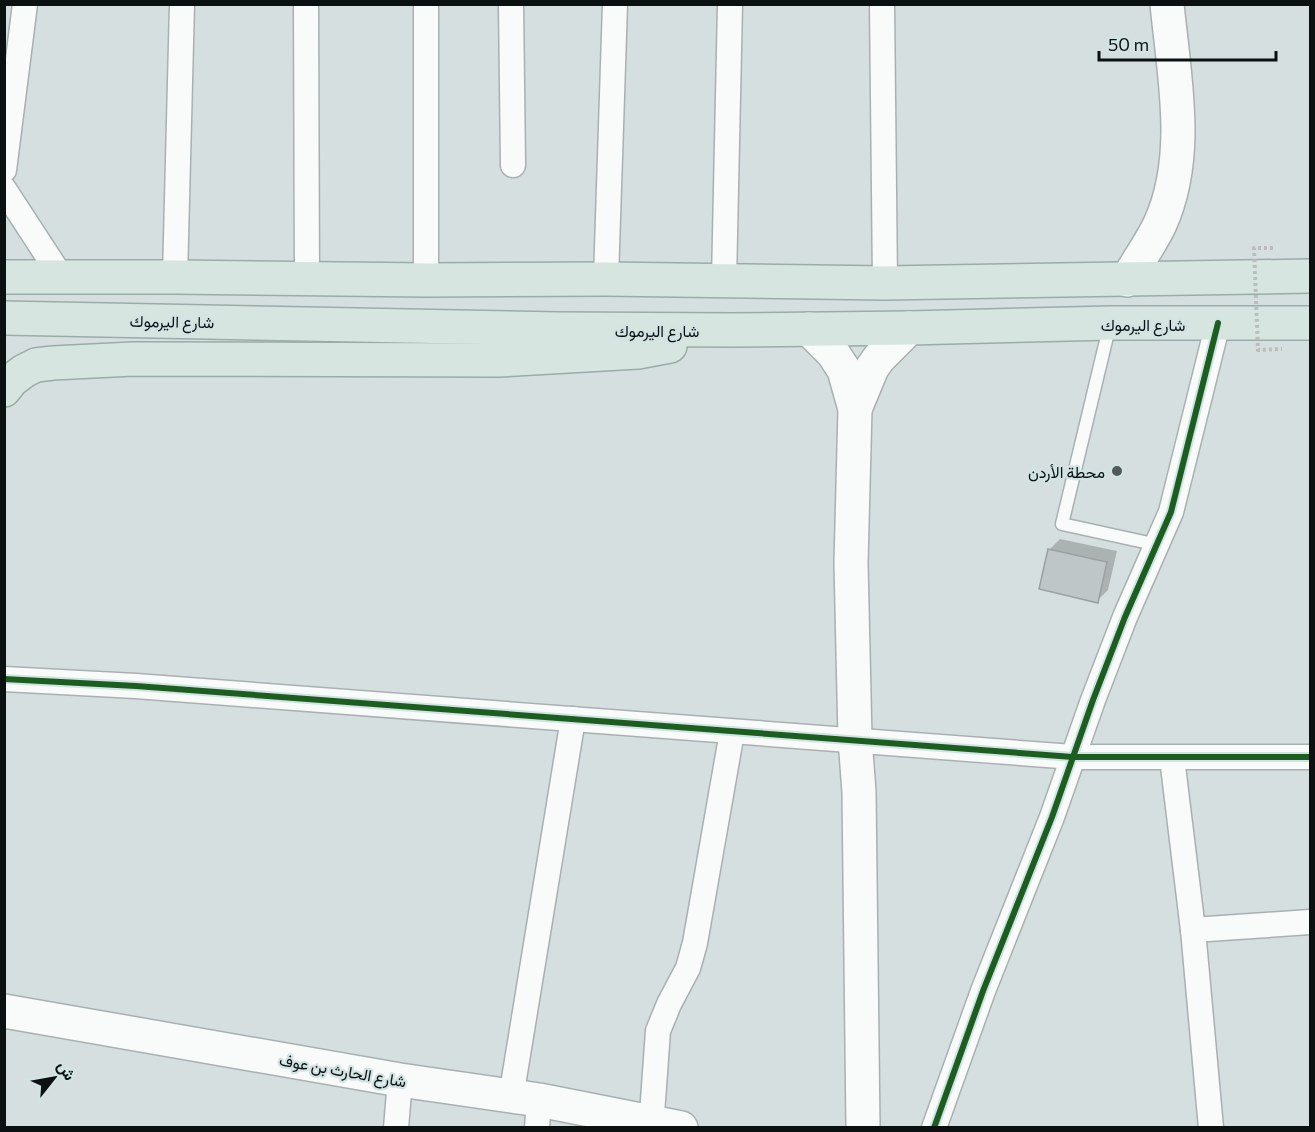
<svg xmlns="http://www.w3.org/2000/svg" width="1315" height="1132" viewBox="0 0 1315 1132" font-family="Commissioner,Vazirmatn,sans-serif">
<rect width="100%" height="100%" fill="#d6dfdf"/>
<polygon fill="#0003" points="1060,539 1117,551 1108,590 1097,601 1050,549"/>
<polygon fill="#bfc6c7" stroke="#9ba1a2" stroke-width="1.5" points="1048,549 1107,562 1098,603 1039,589"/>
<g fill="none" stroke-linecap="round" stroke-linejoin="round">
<g stroke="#a9b0b1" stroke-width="15">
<polyline id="lane" points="1110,324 1062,524 1158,545"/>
</g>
<g stroke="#a9b0b1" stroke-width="27">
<g id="street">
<polyline points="306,4 307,279"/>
<polyline points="511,4 513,165"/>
<polyline points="882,4 885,283"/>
<polyline points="4,170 25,4"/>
<polyline points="4,189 62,278"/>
<polyline points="175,277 182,4"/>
<polyline points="606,279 615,4"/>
<polyline points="426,280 426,4"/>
<polyline points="724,281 730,4"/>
<polyline points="4,679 136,686 1073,757 1310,757"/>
<polyline points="1172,758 1193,930 1310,922"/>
<polyline points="1193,930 1211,1128"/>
<polyline points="511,1097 573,719"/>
<polyline points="396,1128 400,1080"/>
<polyline points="537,1128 539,1100"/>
<polyline points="651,1128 658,1031 669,1004 688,968 695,943 732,732"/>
<polyline points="934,1128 983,991 1052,817 1093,700 1125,617 1171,512 1218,323"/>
</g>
</g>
<g stroke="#a9b0b1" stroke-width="36">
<g id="secondary">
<path d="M1127 280C1138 261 1151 243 1160 224 1191 156 1174 76 1167 4"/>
<polyline points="809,329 833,353 844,370 855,409 851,563 855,739 859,792 863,1128"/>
<polyline points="855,409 872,368 879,358 909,328"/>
<polyline points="4,1011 400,1080 539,1100 681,1128"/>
</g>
</g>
<g stroke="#9aaca7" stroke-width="36">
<g id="highway">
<polyline points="4,277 175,277 426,280 606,279 885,283 1310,276"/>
<polyline points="4,318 558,329 731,330 909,328 1111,323 1310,323"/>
<polyline points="4,390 12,380 24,371 36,365 53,363 133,359 499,360 638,352 670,346"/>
</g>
</g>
<use href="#lane" stroke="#f9fafa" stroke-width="12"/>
<use href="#street" stroke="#f9fafa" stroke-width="24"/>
<use href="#secondary" stroke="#f9fafa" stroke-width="33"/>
<use href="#highway" stroke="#d7e5e0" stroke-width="33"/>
<polyline stroke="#bbbdbd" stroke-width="4" stroke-dasharray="3 3" stroke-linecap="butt" points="1273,248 1254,248 1258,350 1282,349"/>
<g stroke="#d2e3e3" stroke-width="10">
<g id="cycleway">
<polyline points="4,679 136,686 1073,757 1310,757"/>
<polyline points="934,1128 983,991 1052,817 1093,700 1125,617 1171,512 1218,323"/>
</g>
</g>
<use href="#cycleway" stroke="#1b5e20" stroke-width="6"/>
</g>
<circle fill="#525959" stroke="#d2e3e3" stroke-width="2" cx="1117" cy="471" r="6"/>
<g text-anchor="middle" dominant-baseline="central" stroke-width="4.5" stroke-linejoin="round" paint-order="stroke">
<g font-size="16" fill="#0b1111" stroke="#d2e3e3">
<text transform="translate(172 321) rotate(1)">شارع اليرموك</text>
<text x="1143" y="324">شارع اليرموك</text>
<text x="657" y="330">شارع اليرموك</text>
<text transform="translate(343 1070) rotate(10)">شارع الحارث بن عوف</text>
</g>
<g font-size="16" fill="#0b1111" stroke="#d2e3e3" text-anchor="end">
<text x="1105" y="471">محطة الأردن</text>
</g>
</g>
<rect width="1315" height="1132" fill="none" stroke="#0b1111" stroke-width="12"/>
<g transform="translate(54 1078) rotate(59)" stroke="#d2e3e3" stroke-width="4.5" paint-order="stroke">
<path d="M0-4.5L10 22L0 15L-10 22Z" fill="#0b1111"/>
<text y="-9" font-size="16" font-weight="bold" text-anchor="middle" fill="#0b1111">ش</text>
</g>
<path d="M1099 51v9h177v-9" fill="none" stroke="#0b1111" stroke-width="3"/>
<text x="1108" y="51" font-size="18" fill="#0b1111" stroke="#d2e3e3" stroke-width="4.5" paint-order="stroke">50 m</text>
</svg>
